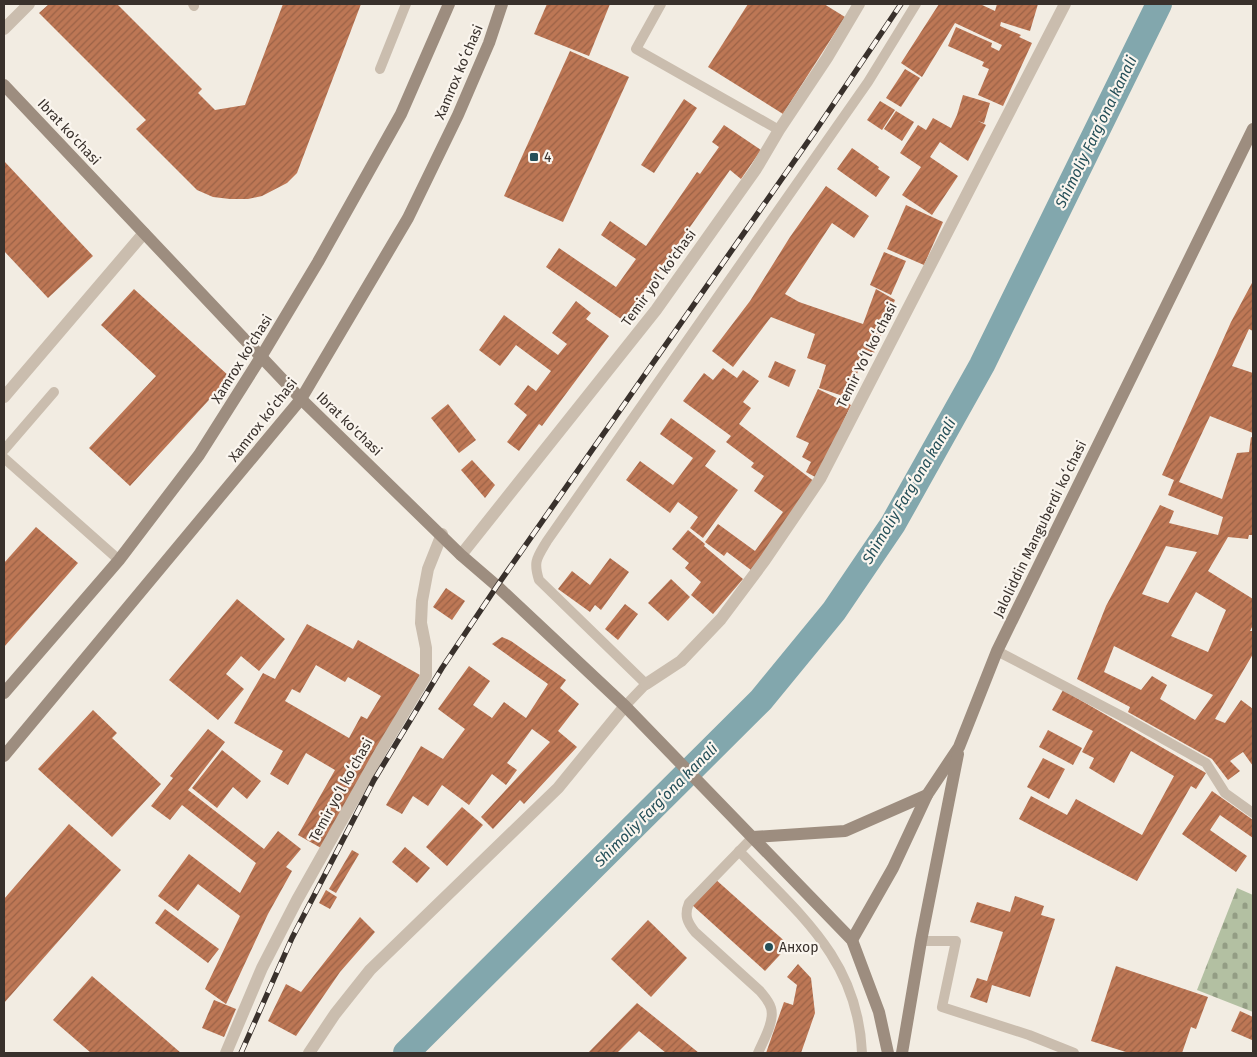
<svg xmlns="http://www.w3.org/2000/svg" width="1257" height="1057" viewBox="0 0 1257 1057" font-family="'Fira Sans',sans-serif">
<defs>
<pattern id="cemetery-stones" width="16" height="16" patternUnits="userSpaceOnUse" patternTransform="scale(1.25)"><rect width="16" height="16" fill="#b3c0a2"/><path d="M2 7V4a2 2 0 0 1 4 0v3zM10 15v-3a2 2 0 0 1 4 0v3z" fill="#939d84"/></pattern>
<pattern id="building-hatch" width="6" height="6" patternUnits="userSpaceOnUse" patternTransform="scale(1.25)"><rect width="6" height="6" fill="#bd7755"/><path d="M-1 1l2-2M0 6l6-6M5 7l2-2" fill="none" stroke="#9b6247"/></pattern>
</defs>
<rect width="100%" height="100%" fill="#f2ece2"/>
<polygon fill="url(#cemetery-stones)" points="1237,888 1253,895 1253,1012 1197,990"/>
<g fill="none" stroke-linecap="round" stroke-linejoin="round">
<polyline stroke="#82a7ad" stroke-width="26" points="406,1053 761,700 834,611 893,524 982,365 1159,4"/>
</g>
<g fill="url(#building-hatch)" fill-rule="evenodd">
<polygon points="49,4 117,4 202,89 198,93 215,110 245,105 283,4 361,4 297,173 287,183 262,196 248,199 230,199 213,197 197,190 136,129 146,120 39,13"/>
<polygon points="547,4 610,4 589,56 534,34"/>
<polygon points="748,4 824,4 845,17 783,114 708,67"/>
<polygon points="939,4 980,4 995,11 997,4 1038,4 1030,31 1001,22 1000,26 1021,35 1019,37 1032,43 1003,106 978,95 989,69 982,66 984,62 948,46 956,27 992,43 991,47 999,51 1002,45 955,23 922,77 901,63"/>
<polygon points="570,51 629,77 563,222 504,196"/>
<polygon points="905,69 920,78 901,107 886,98"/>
<polygon points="963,95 990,103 984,123 978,121 986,125 968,161 940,142 930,157 958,176 932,215 902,195 921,167 900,153 918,125 926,130 933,118 951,128 957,115"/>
<polygon points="684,99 697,108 654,173 641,165"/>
<polygon points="880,101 895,110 882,130 867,120"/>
<polygon points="896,111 914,122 902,141 884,129"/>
<polygon points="724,125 761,150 741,179 730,170 624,321 546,267 559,248 616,287 636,259 601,235 610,221 646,246 697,172 700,174 719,147 712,142"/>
<polygon points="852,148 879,167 878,169 890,177 876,197 837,169"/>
<polygon points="4,161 93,256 48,298 4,251"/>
<polygon points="826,186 869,216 854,238 832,223 785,294 799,302 863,324 876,289 895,300 874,353 865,350 849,398 819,388 826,365 807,358 815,334 771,317 733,367 712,351 750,301 790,237"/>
<polygon points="906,205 943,222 924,265 887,249"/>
<polygon points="884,252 906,261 891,295 870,285"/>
<path d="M1253 281V331L1249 329 1232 366 1253 373V433L1210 416 1179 482 1222 499 1237 453 1249 452 1251 437 1253 438V535H1249L1248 539 1228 537 1208 571 1253 599V625L1250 631H1253V654L1215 719 1225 723 1241 700 1253 709V766L1243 752 1230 761 1240 771 1228 780 1212 759 1128 712 1130 707 1077 679 1106 606 1160 505 1174 511 1169 523 1218 535 1223 517 1168 495 1174 480 1162 475 1231 322ZM1166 546 1197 552 1168 603 1142 594ZM1196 592 1226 610 1208 652 1171 636ZM1114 646 1213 695 1195 720 1160 699 1167 685 1152 676 1141 690 1104 672Z"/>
<polygon points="134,289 230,377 130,486 89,448 156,376 101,325"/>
<polygon points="576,301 591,313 586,319 609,336 542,426 539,424 519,451 507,442 527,415 514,404 528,385 536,391 551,371 516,345 500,366 479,350 504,315 558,355 567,344 552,333"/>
<polygon points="775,361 796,370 789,387 768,377"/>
<polygon points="723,368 737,378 743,370 759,381 743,402 751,408 739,424 815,482 751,570 727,552 724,556 705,542 718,524 755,551 783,512 754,491 764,476 751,467 754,463 726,442 731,436 683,401 704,373 713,380"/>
<polygon points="818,389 851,405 817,478 806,472 811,462 802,457 809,443 796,437"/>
<polygon points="448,404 476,440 459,453 431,418"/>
<polygon points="671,418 716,451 705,466 738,490 703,538 690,528 698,517 678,502 670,513 626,480 640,461 673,485 693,458 660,434"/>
<polygon points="472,460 495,485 485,498 461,470"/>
<polygon points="36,527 78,563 4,647 4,563"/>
<polygon points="688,530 705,544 704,546 743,579 713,614 691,595 701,582 685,568 689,563 672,549"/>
<polygon points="610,558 629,572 601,610 595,605 590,612 558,589 572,571 590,585"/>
<polygon points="671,579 690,597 668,621 648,603"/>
<polygon points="446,588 465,601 452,620 433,607"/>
<polygon points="237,599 285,639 259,671 241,656 226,674 244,689 218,720 169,680"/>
<polygon points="625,604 638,614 618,640 605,629"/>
<path d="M307 624 353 649 358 640 420 675 321 848 298 835 335 770 306 753 288 785 270 774 283 751 234 723 263 673 275 679ZM316 665 345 682 348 677 381 696 367 719 361 716 349 738 285 701 292 689 300 693Z"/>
<polygon points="502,637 511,641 566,680 560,688 579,704 558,731 577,747 524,804 520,800 493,829 481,817 550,742 532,729 507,763 517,770 506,785 492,774 469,805 442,785 428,806 413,796 402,814 386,805 421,746 443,759 465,729 438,709 469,666 490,681 473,705 492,718 504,702 526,718 548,684 492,644"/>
<polygon points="1063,690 1206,773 1196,789 1191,786 1137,881 1019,819 1031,796 1067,815 1076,799 1142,835 1174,776 1131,751 1114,783 1089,768 1094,758 1082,752 1093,731 1052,710"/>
<polygon points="93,710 117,733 112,738 161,784 112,837 38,769"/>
<polygon points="208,729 225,742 188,790 264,849 278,831 301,849 286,867 292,871 268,914 226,1004 205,989 240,916 198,884 178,911 158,896 189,854 240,893 256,863 182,805 170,820 151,806 173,778 170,776"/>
<polygon points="1048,730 1082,748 1073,765 1039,747"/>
<polygon points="222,750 261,781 247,799 233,787 217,808 192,788"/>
<polygon points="1043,758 1065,769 1049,799 1027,787"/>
<polygon points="1212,791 1253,820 1253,838 1220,815 1210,830 1247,856 1236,872 1182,834"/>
<polygon points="462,807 483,825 447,866 426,847"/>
<polygon points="69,824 121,870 4,1003 4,899"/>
<polygon points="405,847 430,868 417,883 392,862"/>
<polygon points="352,850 359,854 336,893 329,889"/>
<polygon points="714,878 789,945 765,971 691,904"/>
<polygon points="326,890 337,897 330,909 319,903"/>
<polygon points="1015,896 1044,906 1041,915 1055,919 1030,997 992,985 987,1003 970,997 977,978 987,981 1003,932 970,922 977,902 1010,912"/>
<polygon points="165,909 219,949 208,963 155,923"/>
<polygon points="360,917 375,932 340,972 296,1036 268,1021 286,984 301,992"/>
<polygon points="648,920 687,958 651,997 611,959"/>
<polygon points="798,964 811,978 815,1013 801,1053 766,1053 784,1002 793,1005 797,985 787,977"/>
<polygon points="1116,966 1208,997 1196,1029 1191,1027 1182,1053 1129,1053 1091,1041"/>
<polygon points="92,976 181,1053 91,1053 53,1020"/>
<polygon points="214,1000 236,1009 224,1037 202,1028"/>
<polygon points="637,1003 699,1053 666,1053 639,1031 617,1053 588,1053"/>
<polygon points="1240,1011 1253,1017 1252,1040 1231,1031"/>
</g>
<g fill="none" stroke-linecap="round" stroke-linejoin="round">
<g stroke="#cabdae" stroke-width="10">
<polyline points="193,4 194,6"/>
<polyline points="661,4 636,49 779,130"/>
<polyline points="380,69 406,4"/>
<polyline points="4,450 54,392"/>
<polyline points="4,458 119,560"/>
<polyline points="997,651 1131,721 1206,763 1225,793 1253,813"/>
<path d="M625 706 646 684 539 580C533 561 537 558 547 541L868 82 916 4"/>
<path d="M753 837 689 903C684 915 687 922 695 932L760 991C764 996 769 1001 771 1008 775 1021 763 1041 758 1053"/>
<path d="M739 851C799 914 858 959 862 1053"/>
<polyline points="921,941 956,941 942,1007 1029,1035 1074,1053"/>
</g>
<g stroke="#cabdae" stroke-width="12">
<polyline points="4,29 29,4"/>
<polyline points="4,397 144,233"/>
<polyline points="461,555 656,310 756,169 779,130 827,58 859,4"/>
<polyline points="226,1053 262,968 297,900 382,749 426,676 426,648 421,623 422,601 428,569 442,534"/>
<polyline points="309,1053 335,1014 370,970 558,788 625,706"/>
</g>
<polyline stroke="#cabdae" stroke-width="12" points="646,684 681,661 721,619 765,560 820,479 1065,4"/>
<g stroke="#9d8d7f" stroke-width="12">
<polyline points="4,85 301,399 461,555 497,586 625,706 852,940 879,1012 888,1053"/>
<polyline points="4,693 119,560 199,455 261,357 318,262 401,114 449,4"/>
<polyline points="4,756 301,399 408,218 458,115 489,43 502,4"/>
<polyline points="753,837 845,831 927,795"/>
<polyline points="852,940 893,868 927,795 959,747 997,651 1253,129"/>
<polyline points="902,1053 921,941 958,754"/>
</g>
<g stroke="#39312c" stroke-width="5.5">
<polyline id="rail" points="241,1053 292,938 374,780 442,668 497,586 816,130 901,4"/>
</g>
<use href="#rail" stroke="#faf5ee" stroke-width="4" stroke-dasharray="11" stroke-linecap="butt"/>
</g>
<g fill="#244f58" stroke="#faf5ee" stroke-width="2">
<rect x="529" y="152" width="10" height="10" rx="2.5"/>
<circle cx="769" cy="947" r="5"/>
</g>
<g text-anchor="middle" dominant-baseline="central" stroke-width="4.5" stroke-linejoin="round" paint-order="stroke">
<g font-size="14" fill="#39312c" stroke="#faf5ee">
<text transform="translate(459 72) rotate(-67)">Xamrox koʻchasi</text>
<text transform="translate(69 132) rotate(47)">Ibrat ko'chasi</text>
<text transform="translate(659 278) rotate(-54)">Temir yo'l ko'chasi</text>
<text transform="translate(867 355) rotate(-63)">Temir Yoʻl koʻchasi</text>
<text transform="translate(242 359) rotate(-58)">Xamrox ko'chasi</text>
<text transform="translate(263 420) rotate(-52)">Xamrox koʻchasi</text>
<text transform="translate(349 424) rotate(44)">Ibrat ko'chasi</text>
<text transform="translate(1040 529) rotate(-64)">Jaloliddin Manguberdi koʻchasi</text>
<text transform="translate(341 790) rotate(-61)">Temir yoʻl koʻchasi</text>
</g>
<g font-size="14" fill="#39312c" stroke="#faf5ee" text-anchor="start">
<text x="544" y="157">4</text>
<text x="779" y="947">Анхор</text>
</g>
<g font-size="15" font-style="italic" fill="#244f58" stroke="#faf5ee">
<text transform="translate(1096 132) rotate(-64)">Shimoliy Fargʻona kanali</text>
<text transform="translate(909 491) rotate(-59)">Shimoliy Fargʻona kanali</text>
<text transform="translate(656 805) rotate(-45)">Shimoliy Fargʻona kanali</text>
</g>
</g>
<rect width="1257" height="1057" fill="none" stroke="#39312c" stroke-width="10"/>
</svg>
